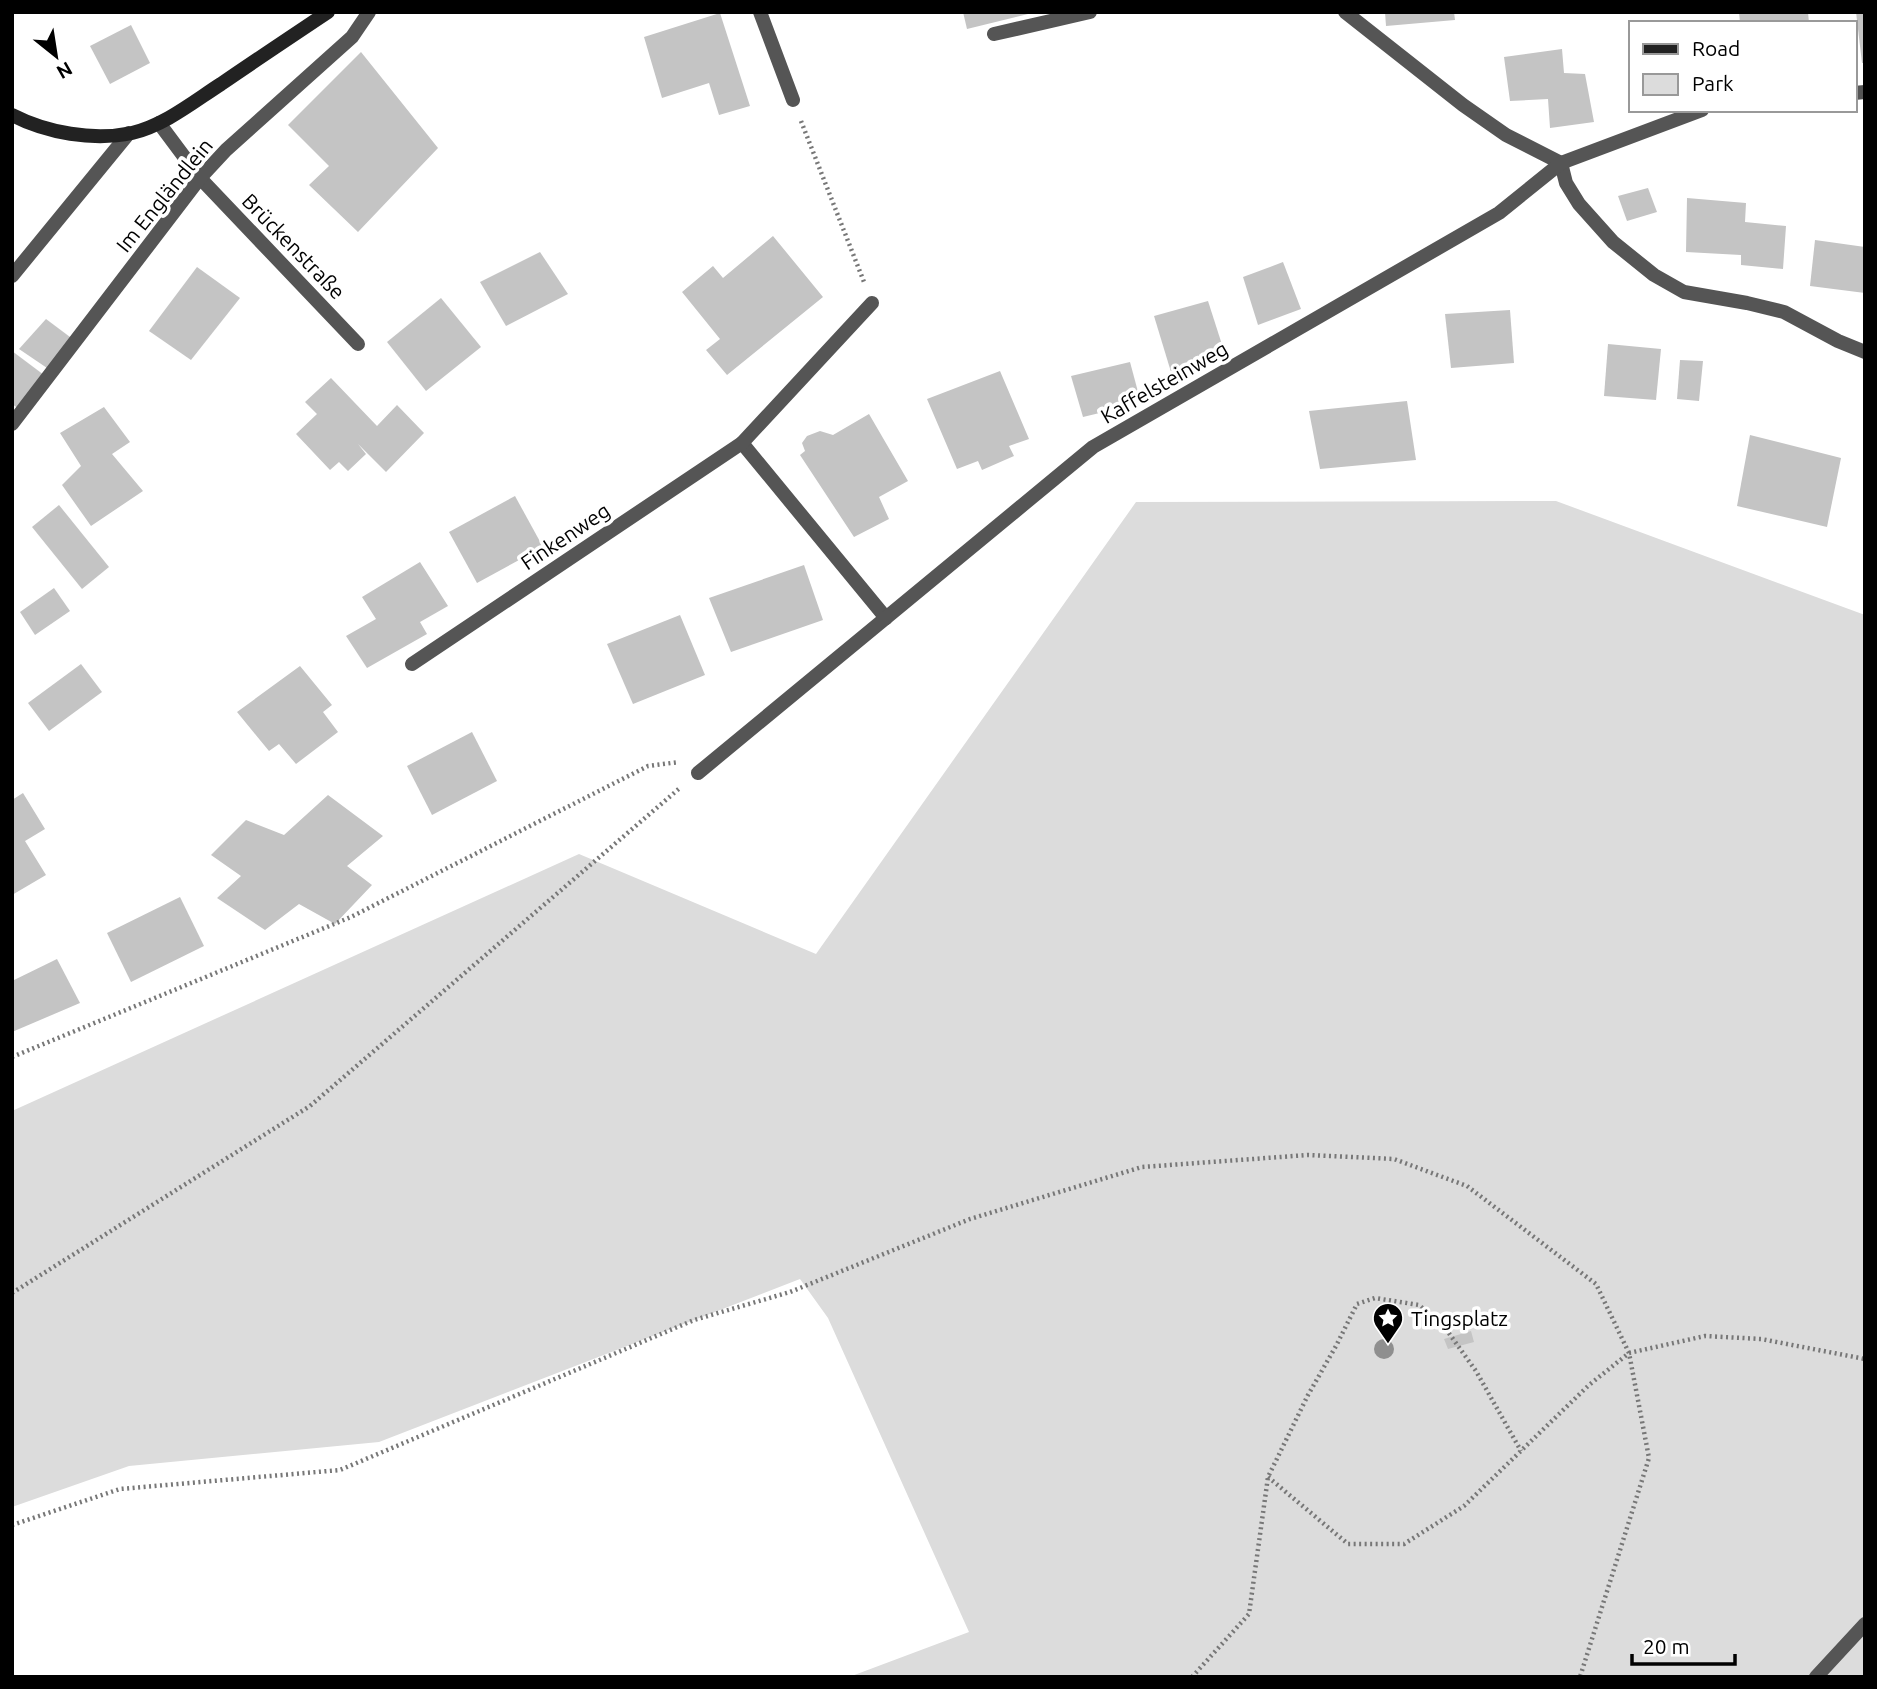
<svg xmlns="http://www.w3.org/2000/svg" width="1877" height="1689" viewBox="0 0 1877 1689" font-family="Ubuntu,sans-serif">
<rect width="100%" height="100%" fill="#fff"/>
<polygon fill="#dcdcdc" points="1556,501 1865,615 1865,1677 849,1677 969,1632 828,1318 800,1279 379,1442 129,1466 12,1507 12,1111 579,854 816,954 1136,502"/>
<g fill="#c4c4c4">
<polygon points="963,12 1032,12 1032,13 967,29"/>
<polygon points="1385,12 1454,12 1455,20 1386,26"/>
<polygon points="1739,12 1808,12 1809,23 1740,23"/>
<polygon points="1856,12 1865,12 1865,63 1862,63"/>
<polygon points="720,13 750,106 719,115 709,83 662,98 644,37"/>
<polygon points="131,25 150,63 110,84 90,46"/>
<polygon points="1562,49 1564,73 1585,74 1594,122 1550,128 1548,99 1510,101 1504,57"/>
<polygon points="361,52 438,148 358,232 309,185 329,166 288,125"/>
<polygon points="1648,188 1657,212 1627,221 1618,196"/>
<polygon points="1687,198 1746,203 1745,222 1786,226 1783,269 1741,265 1741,255 1686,252"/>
<polygon points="773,236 823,297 727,375 706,350 720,339 682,292 713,266 723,278"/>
<polygon points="1815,240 1865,247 1865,293 1810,286"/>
<polygon points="540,252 568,294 506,326 480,282"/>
<polygon points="1283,262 1301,309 1258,325 1243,277"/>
<polygon points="197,267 240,298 191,360 149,331"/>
<polygon points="441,298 481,347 426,391 387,342"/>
<polygon points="1208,301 1225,354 1171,372 1154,316"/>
<polygon points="1510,310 1514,363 1451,368 1445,314"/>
<polygon points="46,319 74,340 47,368 19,349"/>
<polygon points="1608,344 1661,349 1656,400 1604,396"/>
<polygon points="12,351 44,375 19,409 12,404"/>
<polygon points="1680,360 1703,361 1699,401 1677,399"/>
<polygon points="1130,362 1141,403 1083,417 1071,376"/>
<polygon points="1000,371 1029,439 1009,446 1014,456 982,470 978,461 957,469 927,399"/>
<polygon points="331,378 377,426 397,405 424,433 386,472 358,444 366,454 348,471 339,462 330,470 296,434 317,414 305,402"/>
<polygon points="1407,401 1416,460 1320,469 1309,411"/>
<polygon points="104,407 130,442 112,454 143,491 91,526 62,485 81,466 60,433"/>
<polygon points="869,414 908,481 879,497 889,519 854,537 800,455 805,451 802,443 807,436 820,431 833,435"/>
<polygon points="1750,435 1841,458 1827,527 1737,506"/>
<polygon points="515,496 543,547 477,583 449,532"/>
<polygon points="59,505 109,567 82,589 32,527"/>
<polygon points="420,562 448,606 420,622 427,634 367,668 346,636 376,619 362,597"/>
<polygon points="804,565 823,620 731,652 709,598"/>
<polygon points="54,588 70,611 35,635 20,612"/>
<polygon points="680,615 705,675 633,704 607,644"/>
<polygon points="81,664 102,692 49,731 28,703"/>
<polygon points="300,666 332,705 323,712 338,732 296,764 279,744 269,751 237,712"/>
<polygon points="472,732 497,781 432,815 407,766"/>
<polygon points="23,793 45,829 25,841 46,875 12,895 12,800"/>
<polygon points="328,795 383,836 347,866 372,885 335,924 299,904 265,930 217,898 241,876 211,855 246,820 284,835"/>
<polygon points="180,897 204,946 131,982 107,933"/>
<polygon points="57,959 80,1003 12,1032 12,981"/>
<polygon points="1471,1331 1474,1342 1448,1349 1444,1339"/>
</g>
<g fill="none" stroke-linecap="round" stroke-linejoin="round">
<g stroke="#777" stroke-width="4.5" stroke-dasharray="2 3.5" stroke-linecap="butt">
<polyline points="801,121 864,282"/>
<polyline points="12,1057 351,917 648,766 679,762"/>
<polyline points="12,1293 310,1106 681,787"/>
<polyline points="1268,1477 1348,1544 1404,1544 1464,1506 1589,1385 1629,1353 1705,1336 1761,1339 1865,1359"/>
<polyline points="12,1525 120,1489 340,1470 694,1320 790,1292 970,1219 1142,1167 1308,1155 1394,1159 1467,1186 1596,1284 1629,1353 1649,1458 1580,1677"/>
<polyline points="1192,1677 1249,1614 1268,1477 1308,1395 1336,1346 1357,1304 1375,1298 1419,1305 1448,1332 1476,1371 1521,1451"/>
</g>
<polyline stroke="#555" stroke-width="14" points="159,123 200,178 358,344"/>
<g stroke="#555" stroke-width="14">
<polyline points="760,12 793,100"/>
<polyline points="1345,12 1463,105 1506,135 1561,163"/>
<polyline points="994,34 1090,12"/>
<polyline points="1854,93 1865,92"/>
<polyline points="1561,163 1566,183 1579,204 1613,242 1654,275 1684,292 1747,303 1784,312 1838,341 1865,352"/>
<polyline points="12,276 129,133"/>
<polyline points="12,424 200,178 226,150 352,37 369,12"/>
<polyline points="742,443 886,618"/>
<polyline points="412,664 742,443 872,303"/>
<polyline points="698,773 1093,447 1499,213 1561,163 1702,110"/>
<polyline points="1816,1677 1865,1624"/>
</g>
<path stroke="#222" stroke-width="14" d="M12 115C47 133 93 141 132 133 165 125 193 102 221 84 256 60 292 36 328 12"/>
</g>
<circle fill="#8f8f8f" cx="1384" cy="1349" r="10"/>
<defs>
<g id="sight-pin" transform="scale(1.575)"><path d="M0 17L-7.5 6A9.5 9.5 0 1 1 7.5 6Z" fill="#000" stroke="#fff"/><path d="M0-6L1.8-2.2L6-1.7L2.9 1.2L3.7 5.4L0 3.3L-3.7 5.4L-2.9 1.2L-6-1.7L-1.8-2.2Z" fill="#fff"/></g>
</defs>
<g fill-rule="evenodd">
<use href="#sight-pin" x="1388" y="1318"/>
</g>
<g text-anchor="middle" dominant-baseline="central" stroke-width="7" stroke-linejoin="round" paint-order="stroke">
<g font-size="21" fill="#000" stroke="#fff">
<text transform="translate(164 195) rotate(-51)">Im Engländlein</text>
<text transform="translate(294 246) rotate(46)">Brückenstraße</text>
<text transform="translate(1164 382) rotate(-30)">Kaffelsteinweg</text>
<text transform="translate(565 536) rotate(-34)">Finkenweg</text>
</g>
<g font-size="21" fill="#000" stroke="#fff" text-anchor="start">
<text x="1411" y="1318">Tingsplatz</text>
</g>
</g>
<rect width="1877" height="1689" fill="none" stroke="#000000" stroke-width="28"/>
<rect x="1629" y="21" width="228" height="91" fill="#ffffff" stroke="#999999" stroke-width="2"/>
<rect x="1643" y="44" width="35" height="10" fill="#222222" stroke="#999999" stroke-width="2"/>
<text x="1692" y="56" font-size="21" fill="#000000">Road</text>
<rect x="1643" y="74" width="35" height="21" fill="#dcdcdc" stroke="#999999" stroke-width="2"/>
<text x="1692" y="91" font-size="21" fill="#000000">Park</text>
<g transform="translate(56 56) rotate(150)" stroke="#ffffff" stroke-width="5" paint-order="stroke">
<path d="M0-5L12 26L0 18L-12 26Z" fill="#000000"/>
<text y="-10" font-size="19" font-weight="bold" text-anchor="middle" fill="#000000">N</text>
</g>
<path d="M1632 1654v10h103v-10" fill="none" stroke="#000000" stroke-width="3.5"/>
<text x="1643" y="1654" font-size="21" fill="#000000" stroke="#ffffff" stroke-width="5" paint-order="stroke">20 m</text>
</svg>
